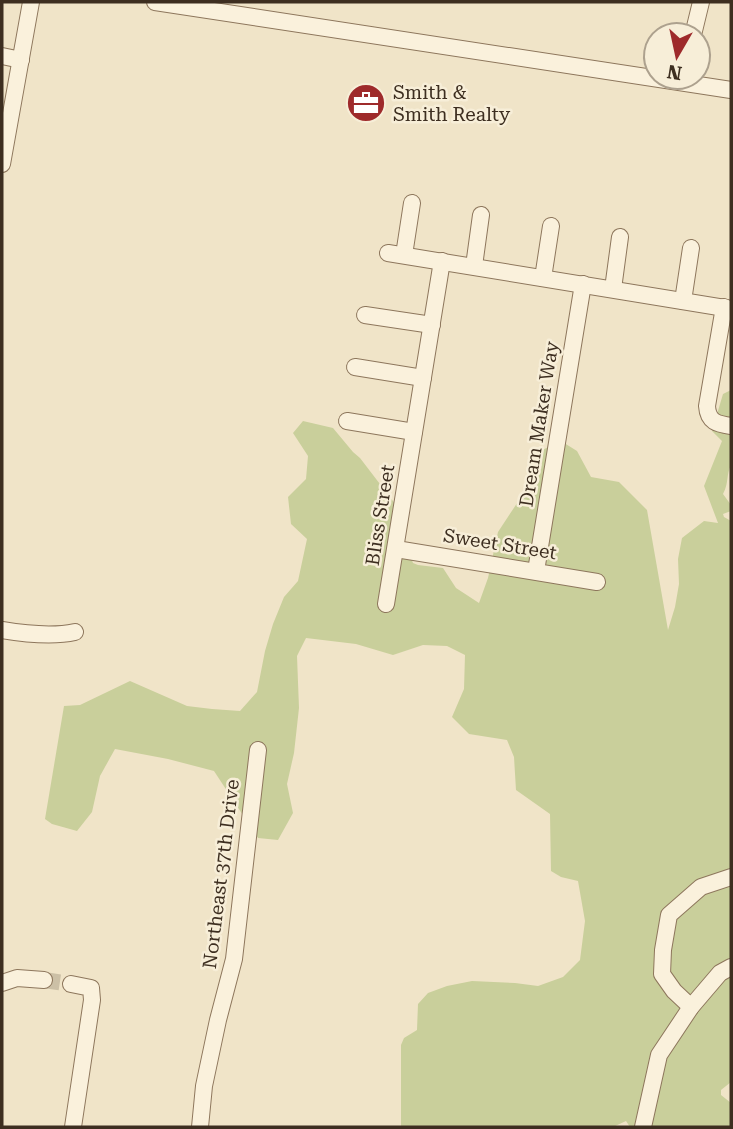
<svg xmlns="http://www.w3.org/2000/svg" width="733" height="1129" viewBox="0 0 733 1129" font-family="'Roboto Serif',serif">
<rect width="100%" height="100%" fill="#f0e4c8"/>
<path fill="#c9cf9b" d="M731 390V465C726 475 729 483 723 494L731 505V511L723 514 724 517 731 521V1082L721 1090V1095L731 1103V1127H630L626 1121 613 1127H401V1045L404 1038 417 1030 418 1004 428 993 447 986 472 981 515 983 538 986 563 977 580 960 585 921 578 881 561 877 551 871 550 814 516 790 514 757 507 740 469 734 452 717 464 689 465 655 447 646 423 645 393 655 356 644 306 638 297 656 299 708 294 753 287 784 293 813 278 840 258 838 214 771 168 759 115 749 100 776 92 812 77 831 52 824 45 819 64 706 80 705 130 681 187 706 212 709 240 711 257 692 265 651 273 624 284 597 298 581 307 539 291 524 288 497 306 479 308 456 293 433 303 421 333 428 353 452 360 458 396 505 402 534 413 563 418 565 443 568 456 588 479 603 488 578 498 532 533 479 532 455 561 441 577 451 591 477 619 482 647 510 668 630 675 607 679 584 678 559 682 538 704 521 718 523 704 486 722 441 712 431 723 394Z"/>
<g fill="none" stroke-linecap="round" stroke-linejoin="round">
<polyline stroke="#ccc0a6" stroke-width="16" stroke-dasharray="16 8" stroke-linecap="butt" points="44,980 71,984"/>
<g stroke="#8d765c" stroke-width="18">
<g id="minor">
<polyline points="155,2 731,90"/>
<polyline points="693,35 701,2"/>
<polyline points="2,56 21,60"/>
<polyline points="2,164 31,2"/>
<polyline points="388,253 731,309"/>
<polyline points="404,255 412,203"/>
<polyline points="474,266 481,215"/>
<polyline points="543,278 551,226"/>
<polyline points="613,289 620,237"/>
<polyline points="683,301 691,248"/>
<path d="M724 307 707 406C708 422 717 424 731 426"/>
<polyline points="365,315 432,325"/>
<polyline points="355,367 423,378"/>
<polyline points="347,421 414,432"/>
<polyline points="396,549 597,582"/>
<polyline points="536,571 583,284"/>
<polyline points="386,604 442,261"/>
<path d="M2 630C26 634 52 637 75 632"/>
<polyline points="2,983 17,978 44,980"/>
<polyline points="71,984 91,988 92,1000 73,1127"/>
<polyline points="691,1007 674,991 662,974 663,950 669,915 701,887 731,877"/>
<polyline points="200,1127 204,1086 218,1020 234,959 258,750"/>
<polyline points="643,1127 659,1055 691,1007 720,973 731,967"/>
</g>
</g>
<use href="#minor" stroke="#faf1dc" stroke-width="16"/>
</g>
<defs>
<g id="office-disc" transform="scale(2.0125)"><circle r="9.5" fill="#9e2a2b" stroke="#f7eed8"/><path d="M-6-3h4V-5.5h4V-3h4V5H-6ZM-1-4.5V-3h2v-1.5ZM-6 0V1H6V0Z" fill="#fff"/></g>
</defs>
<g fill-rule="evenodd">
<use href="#office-disc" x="366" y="103"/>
</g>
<g text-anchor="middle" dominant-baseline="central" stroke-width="5" stroke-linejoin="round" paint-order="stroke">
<g font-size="19" fill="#3d2e20" stroke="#f7eed8" text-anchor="start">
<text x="393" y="92">Smith &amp;<tspan x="393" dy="22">Smith Realty</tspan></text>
</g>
<g font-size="19" fill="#3d2e20" stroke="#f7eed8">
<text transform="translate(539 424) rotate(-81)">Dream Maker Way</text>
<text transform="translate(380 515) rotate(-81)">Bliss Street</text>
<text transform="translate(500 544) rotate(9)">Sweet Street</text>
<text transform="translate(221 874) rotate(-83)">Northeast 37th Drive</text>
</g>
</g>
<rect width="733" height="1129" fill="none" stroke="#3d2e20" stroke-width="7"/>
<g transform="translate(677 56) rotate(189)"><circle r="33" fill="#f7eed8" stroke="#ada18e" stroke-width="2"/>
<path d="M0-5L12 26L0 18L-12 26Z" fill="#9e2a2b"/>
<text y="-10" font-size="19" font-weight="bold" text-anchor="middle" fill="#3d2e20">N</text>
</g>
</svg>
